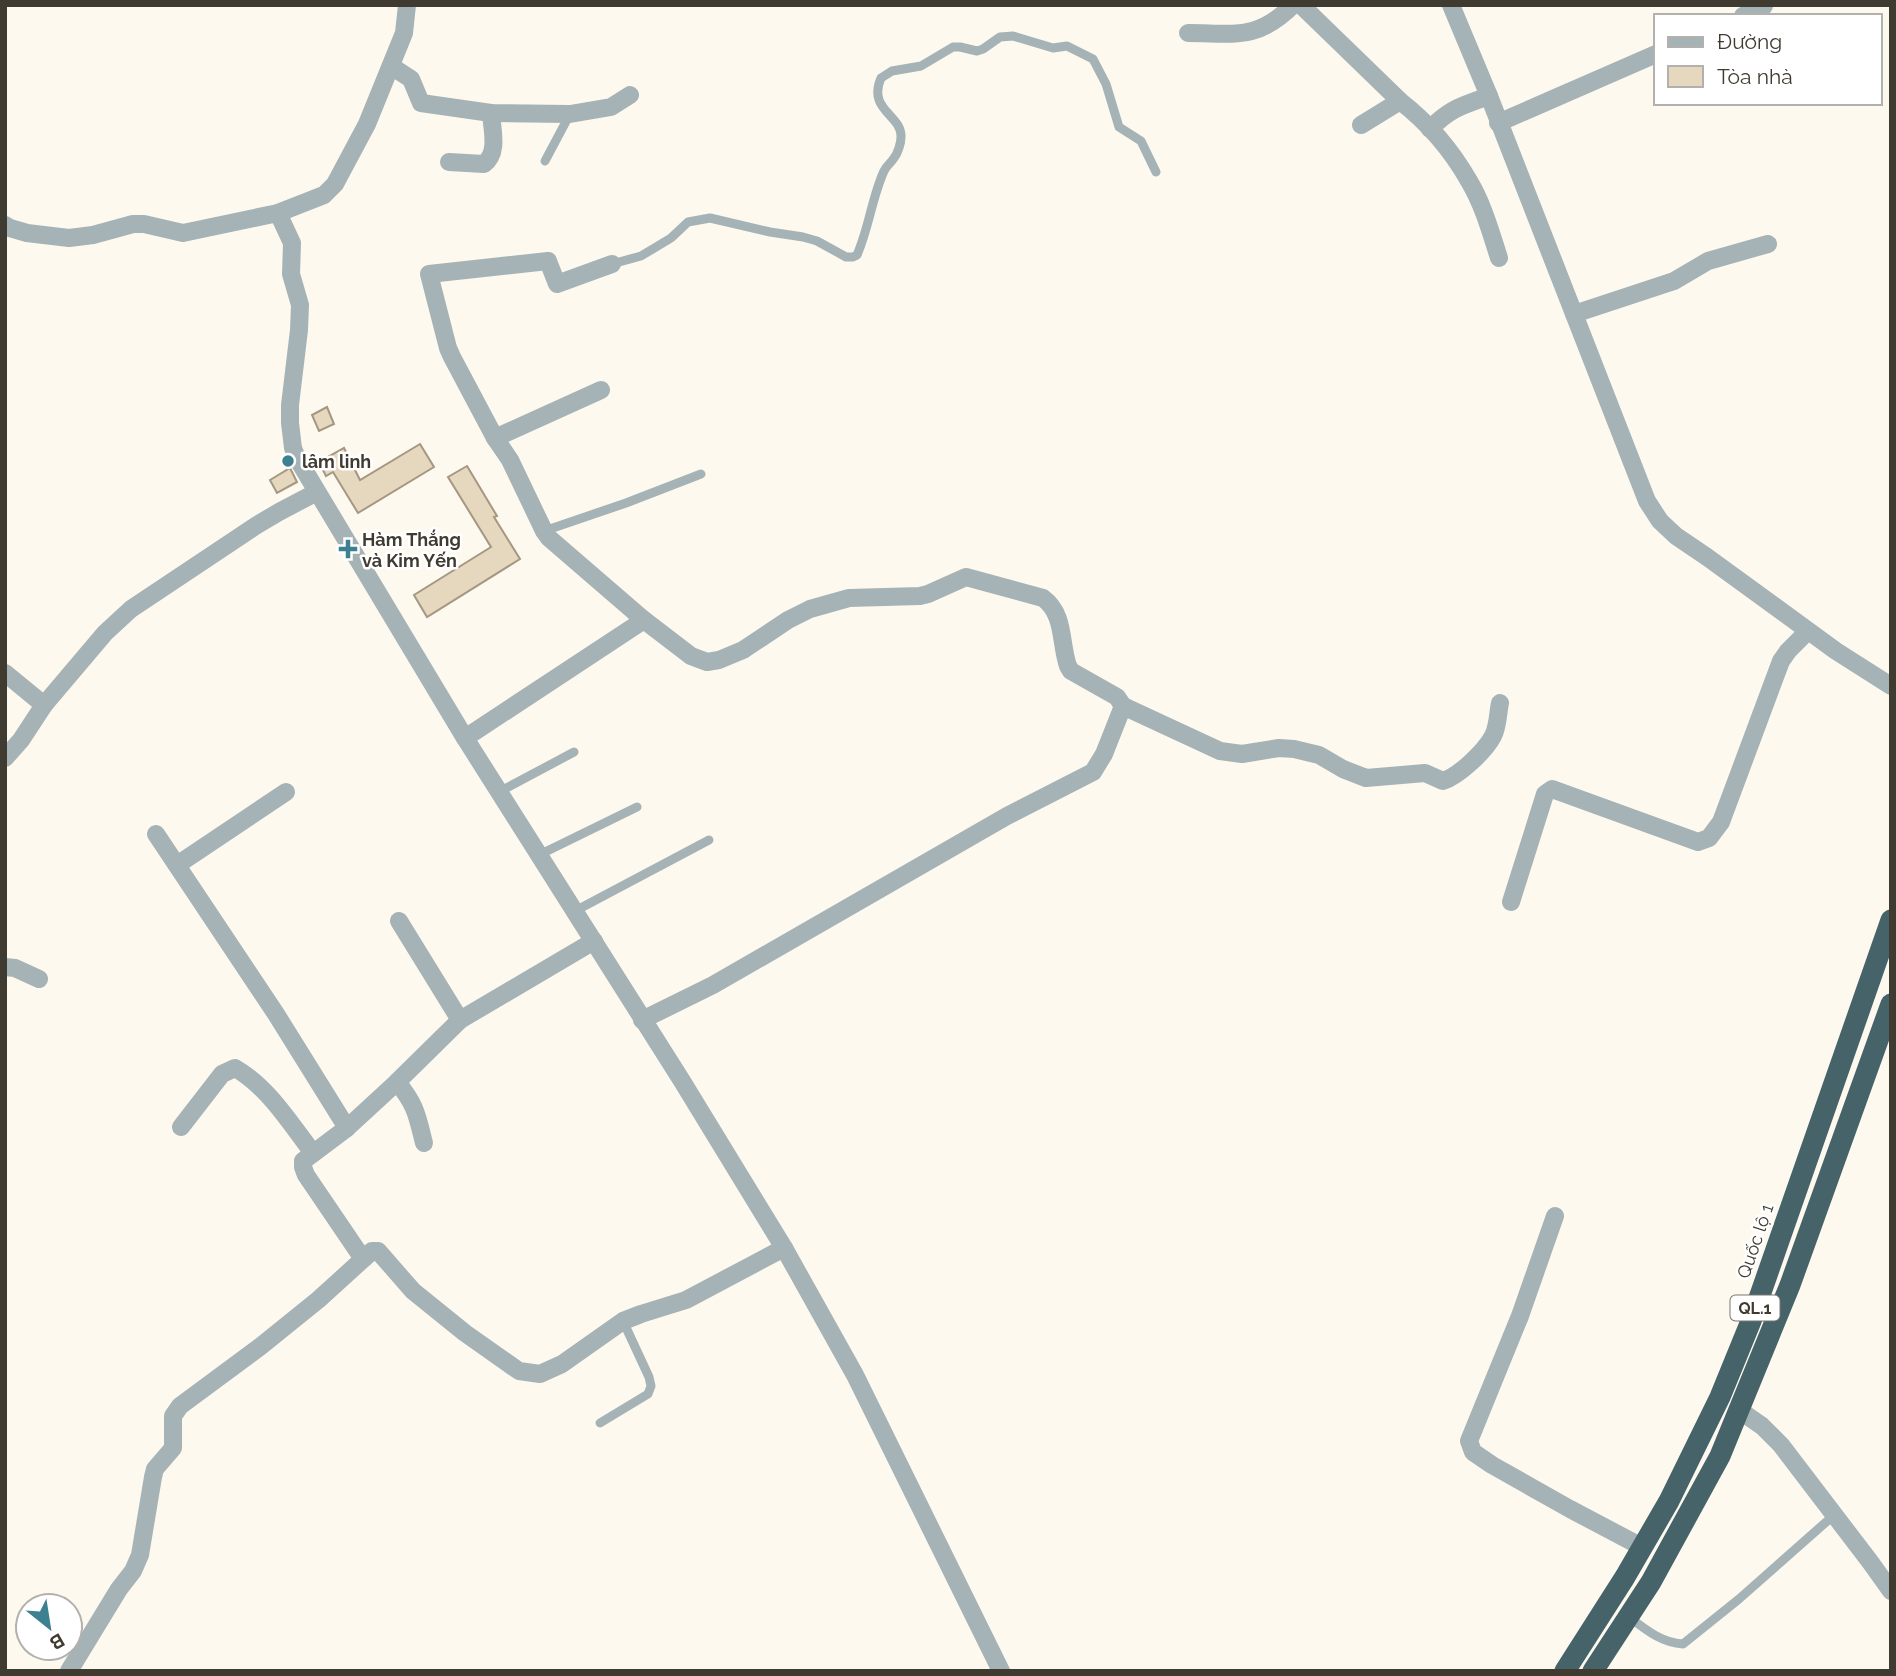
<svg xmlns="http://www.w3.org/2000/svg" width="1896" height="1676" viewBox="0 0 1896 1676" font-family="Raleway,sans-serif">
<rect width="100%" height="100%" fill="#fef9ef"/>
<g fill="#e6d7bf" stroke="#a59781" stroke-width="2">
<polygon points="327,407 334,424 319,431 312,415"/>
<polygon points="420,444 434,467 358,513 333,472 326,476 319,462 344,448 360,480"/>
<polygon points="467,466 497,516 494,517 520,559 427,617 414,595 491,547 448,477"/>
<polygon points="290,468 297,482 277,493 270,480"/>
</g>
<g fill="none" stroke-linecap="round" stroke-linejoin="round">
<g stroke="#a5b3b6" stroke-width="9">
<polyline points="545,161 570,114"/>
<path d="M612 264 641 256 671 238 688 222 710 218 770 232 803 237 817 241 846 257H853L857 255C869 228 872 197 884 171 887 165 891 163 894 158 898 153 901 143 901 137 902 115 867 110 881 78L892 71 921 66 953 47H960L977 51 983 49 1000 37 1013 36 1053 48 1067 46 1093 59 1106 84 1119 127 1141 141 1156 172"/>
<polyline points="544,531 626,503 701,474"/>
<polyline points="499,792 574,752"/>
<polyline points="539,855 637,807"/>
<polyline points="575,911 709,840"/>
<polyline points="600,1423 648,1394 651,1386 649,1377 623,1321"/>
<path d="M1629 1617C1646 1630 1662 1643 1683 1644L1739 1599 1834 1515"/>
</g>
<g stroke="#a5b3b6" stroke-width="18">
<polyline points="1301,5 1400,101"/>
<polyline points="1451,5 1489,96 1647,501 1660,521 1676,536 1707,557 1836,651 1891,686"/>
<polyline points="1743,16 1764,6"/>
<path d="M1188 33C1235 33 1257 41 1293 5"/>
<polyline points="391,66 411,79 421,103 491,113 570,114 611,107 630,95"/>
<polyline points="1498,123 1656,54"/>
<path d="M1361 125 1400 101C1427 122 1452 151 1469 181 1483 204 1491 233 1499 258"/>
<path d="M1430 129C1450 108 1462 106 1489 96"/>
<path d="M449 162 484 164C499 153 492 130 491 113"/>
<polyline points="278,213 292,243 291,274 300,305 299,330 290,405 290,423 293,448 297,458 465,738 682,1081 784,1248 855,1375 1001,1671"/>
<polyline points="5,225 10,228 27,233 69,238 93,235 133,224 144,224 183,233 278,213 324,195 335,184 367,124 404,33 407,5"/>
<path d="M612 264 557 284 548 261 429 274 448 348 452 357 495 438 510 460 544 531 549 538 644 620 691 656 707 662 719 660 743 650 788 620 810 609 849 598 920 596 928 594 966 577 1043 598C1065 614 1060 643 1068 666L1071 671 1117 697 1123 706 1104 754 1093 772 1007 816 713 985 642 1020"/>
<polyline points="1574,314 1674,281 1708,261 1768,244"/>
<polyline points="495,438 601,390"/>
<polyline points="5,673 44,705"/>
<path d="M1123 706 1220 751 1242 754 1279 748 1294 749 1319 755 1343 769 1366 778 1425 773 1443 781C1459 776 1485 751 1493 736 1498 727 1498 712 1500 703"/>
<polyline points="465,738 644,620"/>
<polyline points="5,758 21,740 44,705 105,633 131,609 257,525 279,512 317,492"/>
<polyline points="156,834 276,1014 347,1128"/>
<polyline points="177,865 286,792"/>
<polyline points="1511,902 1545,794 1552,789 1698,842 1709,838 1721,822 1781,661 1788,651 1808,631"/>
<polyline points="399,921 460,1020"/>
<polyline points="5,967 15,968 39,979"/>
<path d="M397 1082C416 1105 417 1115 424 1143"/>
<path d="M181 1127 222 1074 235 1068C268 1087 290 1123 313 1153"/>
<polyline points="1555,1216 1520,1316 1469,1441 1473,1452 1492,1465 1570,1509 1642,1547"/>
<polyline points="363,1259 306,1175 303,1167 303,1161 347,1128 397,1082 460,1020 594,941"/>
<polyline points="1739,1410 1762,1426 1781,1445 1871,1563 1891,1591"/>
<polyline points="69,1671 119,1589 133,1571 140,1555 153,1477 155,1469 173,1448 173,1416 180,1406 261,1346 318,1300 372,1251 378,1251 413,1291 465,1333 519,1371 540,1374 562,1364 623,1321 641,1314 686,1300 784,1248"/>
</g>
<g stroke="#46636a" stroke-width="21">
<polyline points="1565,1671 1625,1577 1669,1501 1720,1397 1751,1321 1891,920"/>
<polyline points="1593,1671 1651,1582 1720,1456 1790,1285 1891,1004"/>
</g>
</g>
<g fill="#3d8090" stroke="#fff" stroke-width="2.5">
<circle cx="288" cy="461" r="7"/>
<path d="M344.5 538.5h7v7h7v7h-7v7h-7v-7h-7v-7h7z"/>
</g>
<g text-anchor="middle" dominant-baseline="central" stroke-width="5" stroke-linejoin="round" paint-order="stroke">
<rect fill="#fff" stroke="#79766f" stroke-width="2" x="1730.5" y="1295.5" width="49" height="25" rx="5"/>
<g font-size="16" font-weight="bold" fill="#403b31">
<text x="1755" y="1308">QL.1</text>
</g>
<g font-size="18" font-weight="bold" fill="#403b31" stroke="#fff" text-anchor="start">
<text x="302" y="461">lâm linh</text>
<text x="362" y="539">Hàm Thắng<tspan x="362" dy="21">và Kim Yến</tspan></text>
</g>
<g font-size="18" fill="#403b31" stroke="#fff">
<text transform="translate(1755 1241) rotate(-71)">Quốc lộ 1</text>
</g>
</g>
<rect width="1896" height="1676" fill="none" stroke="#403b31" stroke-width="14"/>
<rect x="1654" y="14" width="228" height="91" fill="#ffffff" stroke="#b3b1ad" stroke-width="2"/>
<rect x="1668" y="37" width="35" height="10" fill="#a5b3b6" stroke="#b3b1ad" stroke-width="2"/>
<text x="1717" y="49" font-size="21" fill="#403b31">Đường</text>
<rect x="1668" y="66" width="35" height="21" fill="#e6d7bf" stroke="#b3b1ad" stroke-width="2"/>
<text x="1717" y="84" font-size="21" fill="#403b31">Tòa nhà</text>
<g transform="translate(49 1627) rotate(150)"><circle r="33" fill="#ffffff" stroke="#b3b1ad" stroke-width="2"/>
<path d="M0-5L12 26L0 18L-12 26Z" fill="#3d8090"/>
<text y="-10" font-size="19" font-weight="bold" text-anchor="middle" fill="#403b31">B</text>
</g>
</svg>
